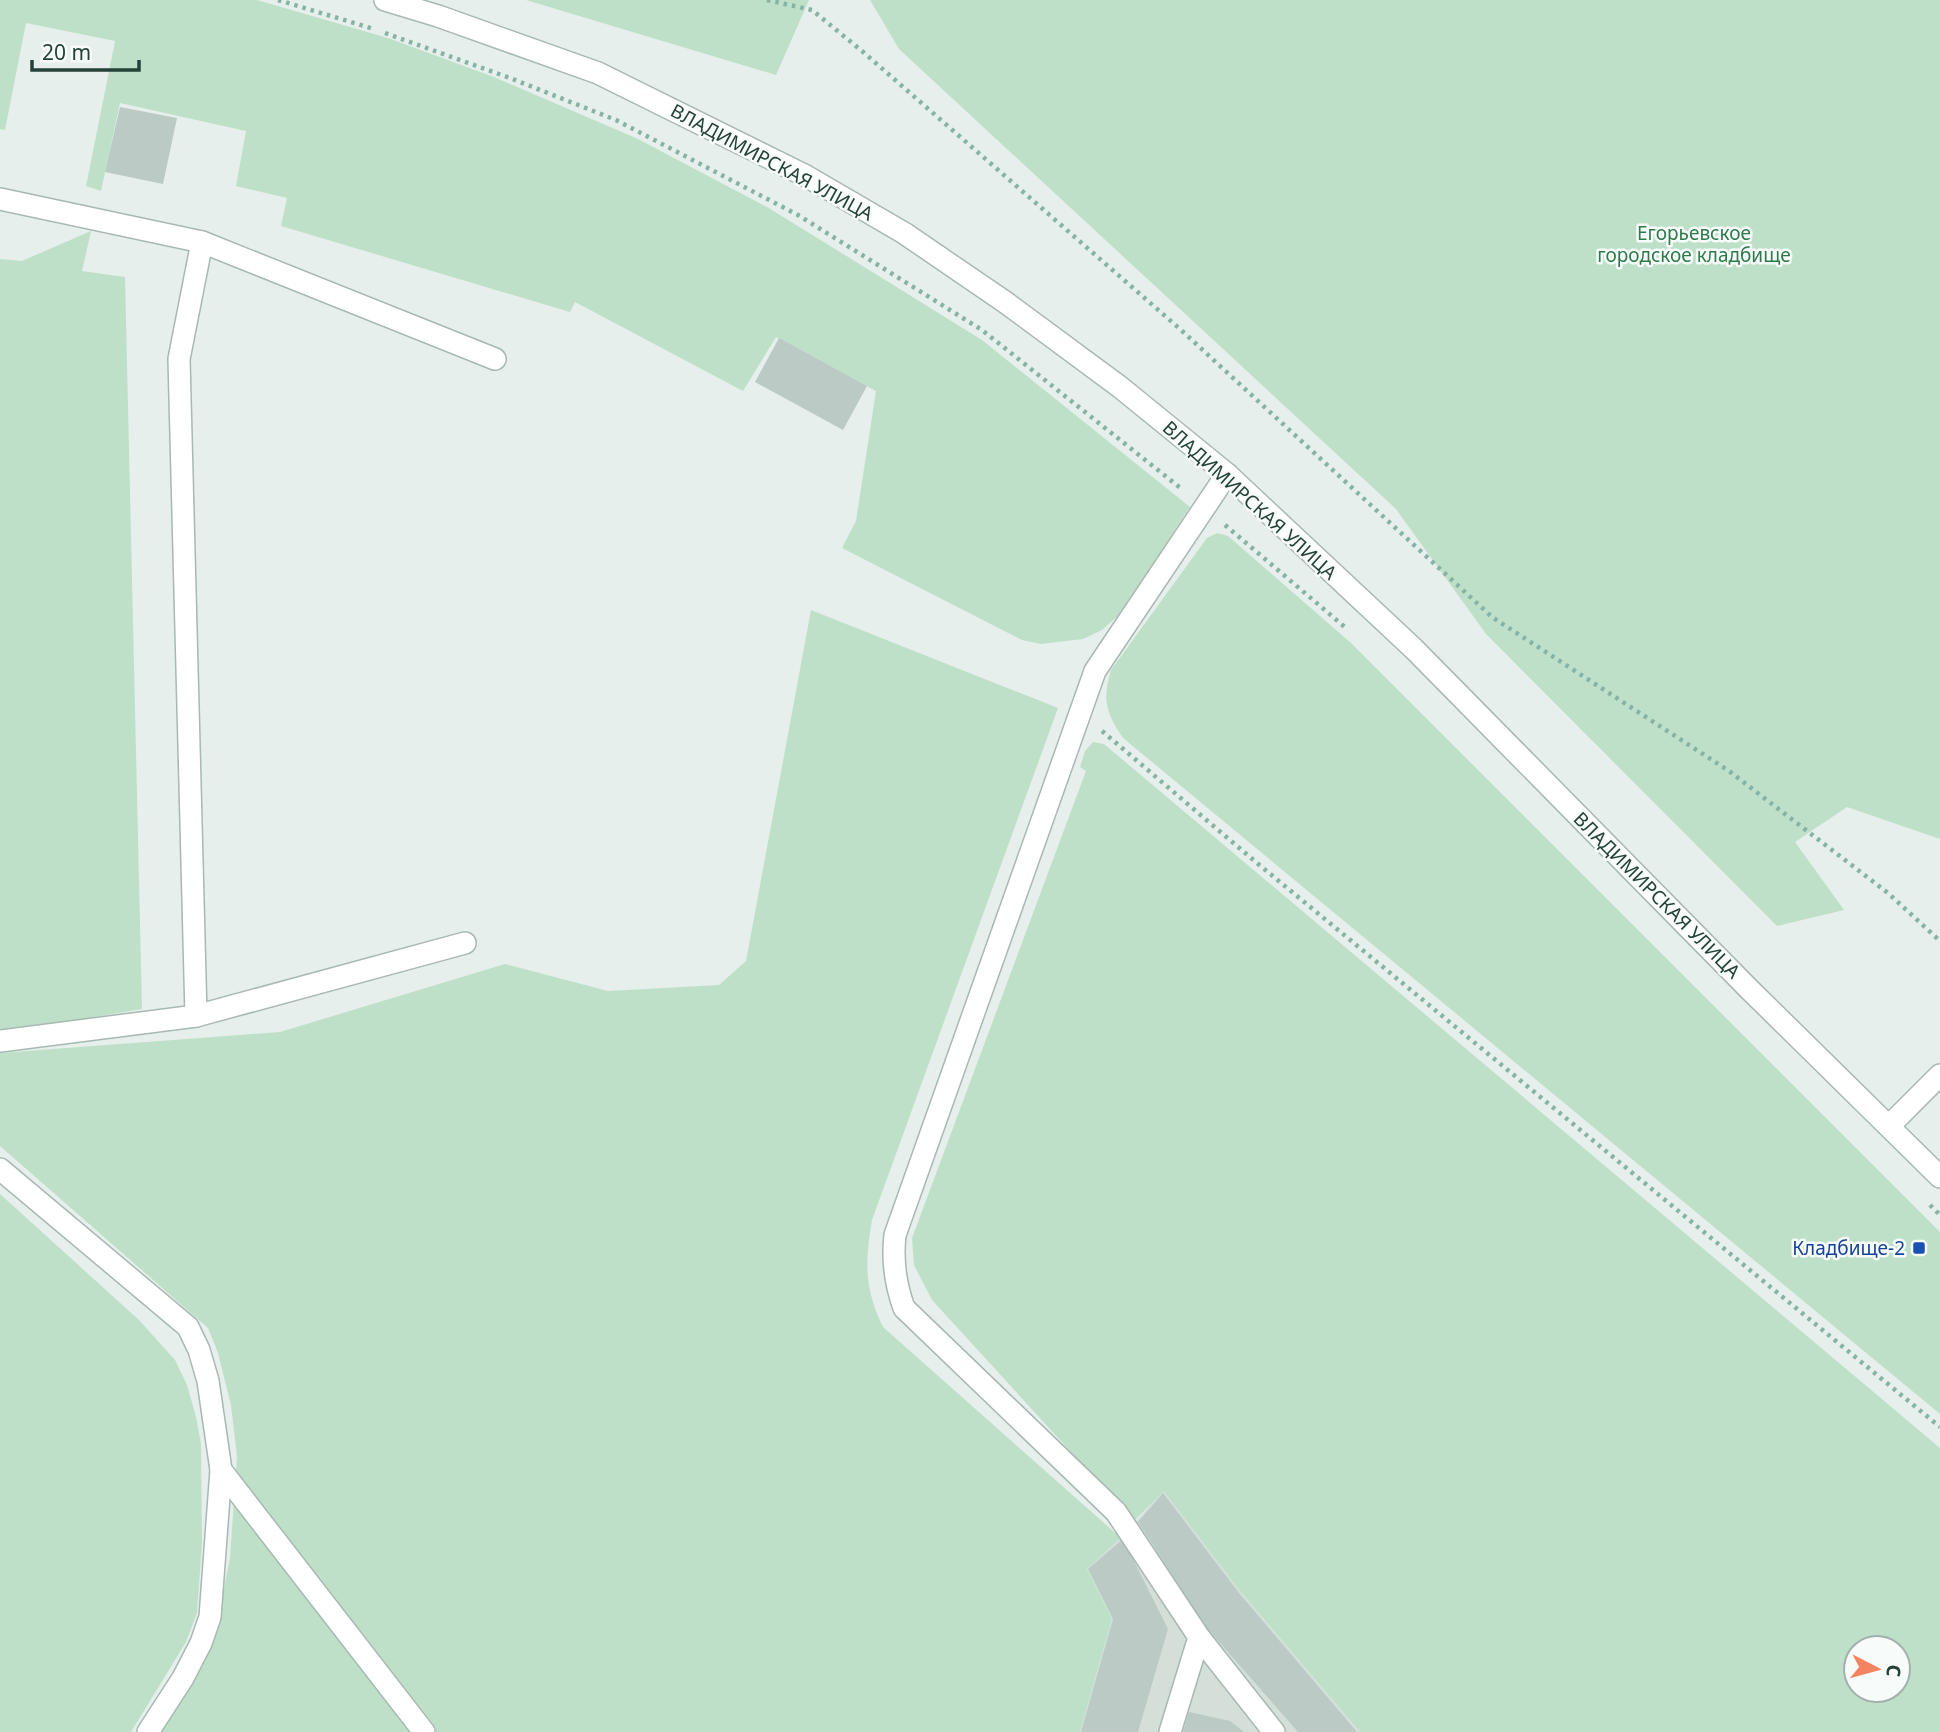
<svg xmlns="http://www.w3.org/2000/svg" width="1940" height="1732" viewBox="0 0 1940 1732" font-family="'Noto Sans',sans-serif">
<rect width="100%" height="100%" fill="#e6efeb"/>
<polygon fill="#d4dfda" points="1164,1490 1240,1591 1360,1732 1080,1732 1112,1619 1087,1569 1121,1538"/>
<g fill="#bfe0c8" fill-rule="evenodd">
<polygon points="0,0 257,0 388,38 494,77 638,139 767,207 853,260 982,340 1190,507 1121,613 1102,630 1083,639 1041,644 1022,640 842,548 856,521 876,391 776,337 743,391 575,302 570,312 281,226 287,198 236,186 246,131 120,103 101,191 86,186 115,41 26,23 5,130 0,129"/>
<polygon points="526,0 809,0 776,75"/>
<polygon points="870,0 1940,0 1940,839 1847,807 1795,842 1844,910 1777,926 1486,634 1396,509 899,49"/>
<polygon points="91,231 82,271 125,277 142,1009 31,1028 0,1030 0,259 22,261"/>
<path d="M1217 533 1228 536 1351 643 1940 1232V1414L1123 738C1106 713 1102 700 1111 670L1207 538Z"/>
<path d="M811 610 1058 708 872 1220C865 1262 864 1288 883 1327L1121 1538 1087 1569 1112 1619 1080 1732H162L215 1633 230 1558 237 1457 231 1405 218 1353 208 1328 0 1146V1053L280 1032 505 964 608 991 719 985 746 961Z"/>
<path d="M1093 742 1104 744 1940 1448V1732H1360L1240 1591 1164 1491 1134 1521 932 1300 914 1265 912 1238 1086 771 1080 767 1085 751ZM1856 1648H1898V1690H1856Z"/>
<polygon points="0,1194 139,1320 175,1360 187,1385 196,1417 201,1444 202,1543 197,1613 186,1642 131,1732 0,1732"/>
</g>
<g fill="#bbcac4">
<polygon points="120,107 177,118 163,184 105,172"/>
<polygon points="779,338 867,386 843,430 755,382"/>
<polygon points="1163,1493 1239,1593 1357,1732 1298,1732 1205,1626 1138,1522"/>
<polygon points="1123,1539 1168,1629 1138,1732 1081,1732 1113,1619 1088,1569"/>
<polygon points="1189,1712 1230,1721 1244,1732 1183,1732"/>
</g>
<g fill="none" stroke-linecap="round" stroke-linejoin="round">
<g stroke="#a8b8b2" stroke-width="24">
<g id="minor">
<polyline points="385,0 438,16 598,73 806,176 904,233 1005,302 1120,387 1227,474 1414,649 1748,988 1940,1177"/>
<polyline points="0,199 202,242 495,359"/>
<path d="M1227 474 1095 671 895 1235C892 1261 895 1283 904 1308L1116 1512 1199 1637 1274 1732"/>
<polyline points="196,1016 179,359 202,242"/>
<polyline points="0,1041 196,1016 465,943"/>
<polyline points="1889,1126 1940,1075"/>
<polyline points="0,1169 188,1327 199,1350 208,1381 221,1470 210,1617 201,1643 183,1678 148,1732"/>
<polyline points="221,1470 424,1732"/>
<polyline points="1170,1732 1199,1637"/>
</g>
</g>
<g stroke="#86b3a5" stroke-width="4.5" stroke-dasharray="3.5 5" stroke-linecap="butt">
<polyline points="278,0 374,29"/>
<polyline points="767,0 812,10 862,51 1180,329 1492,617 1729,771 1888,893 1940,941"/>
<polyline points="385,33 510,78 616,120 798,215 982,330 1183,490"/>
<polyline points="1225,525 1346,628"/>
<polyline points="1102,731 1257,863 1940,1427"/>
<polyline points="1930,1205 1940,1215"/>
</g>
<use href="#minor" stroke="#fff" stroke-width="21"/>
</g>
<rect fill="#1a4fb4" stroke="#f7fbf9" stroke-width="2.5" x="1912" y="1241" width="14" height="14" rx="3.5"/>
<g text-anchor="middle" dominant-baseline="central" stroke-width="5" stroke-linejoin="round" paint-order="stroke">
<g font-size="19" fill="#24423a" stroke="#f7fbf9">
<text transform="translate(772 162) rotate(28)">ВЛАДИМИРСКАЯ УЛИЦА</text>
<text transform="translate(1250 500) rotate(42)">ВЛАДИМИРСКАЯ УЛИЦА</text>
<text transform="translate(1657 895) rotate(45)">ВЛАДИМИРСКАЯ УЛИЦА</text>
</g>
<g font-size="19" fill="#2d7a4b" stroke="#f7fbf9">
<text x="1694" y="233">Егорьевское<tspan x="1694" dy="22">городское кладбище</tspan></text>
</g>
<g font-size="19" fill="#164399" stroke="#f7fbf9" text-anchor="end">
<text x="1905" y="1248">Кладбище-2</text>
</g>
</g>
<g transform="translate(1877 1669) rotate(96)"><circle r="33" fill="#f7fbf9" stroke="#a3b1ad" stroke-width="2"/>
<path d="M0-5L12 26L0 18L-12 26Z" fill="#f4845f"/>
<text y="-10" font-size="19" font-weight="bold" text-anchor="middle" fill="#24423a">С</text>
</g>
<path d="M32 60v10h107v-10" fill="none" stroke="#24423a" stroke-width="3.5"/>
<text x="42" y="60" font-size="21" fill="#24423a" stroke="#f7fbf9" stroke-width="5" paint-order="stroke">20 m</text>
</svg>
